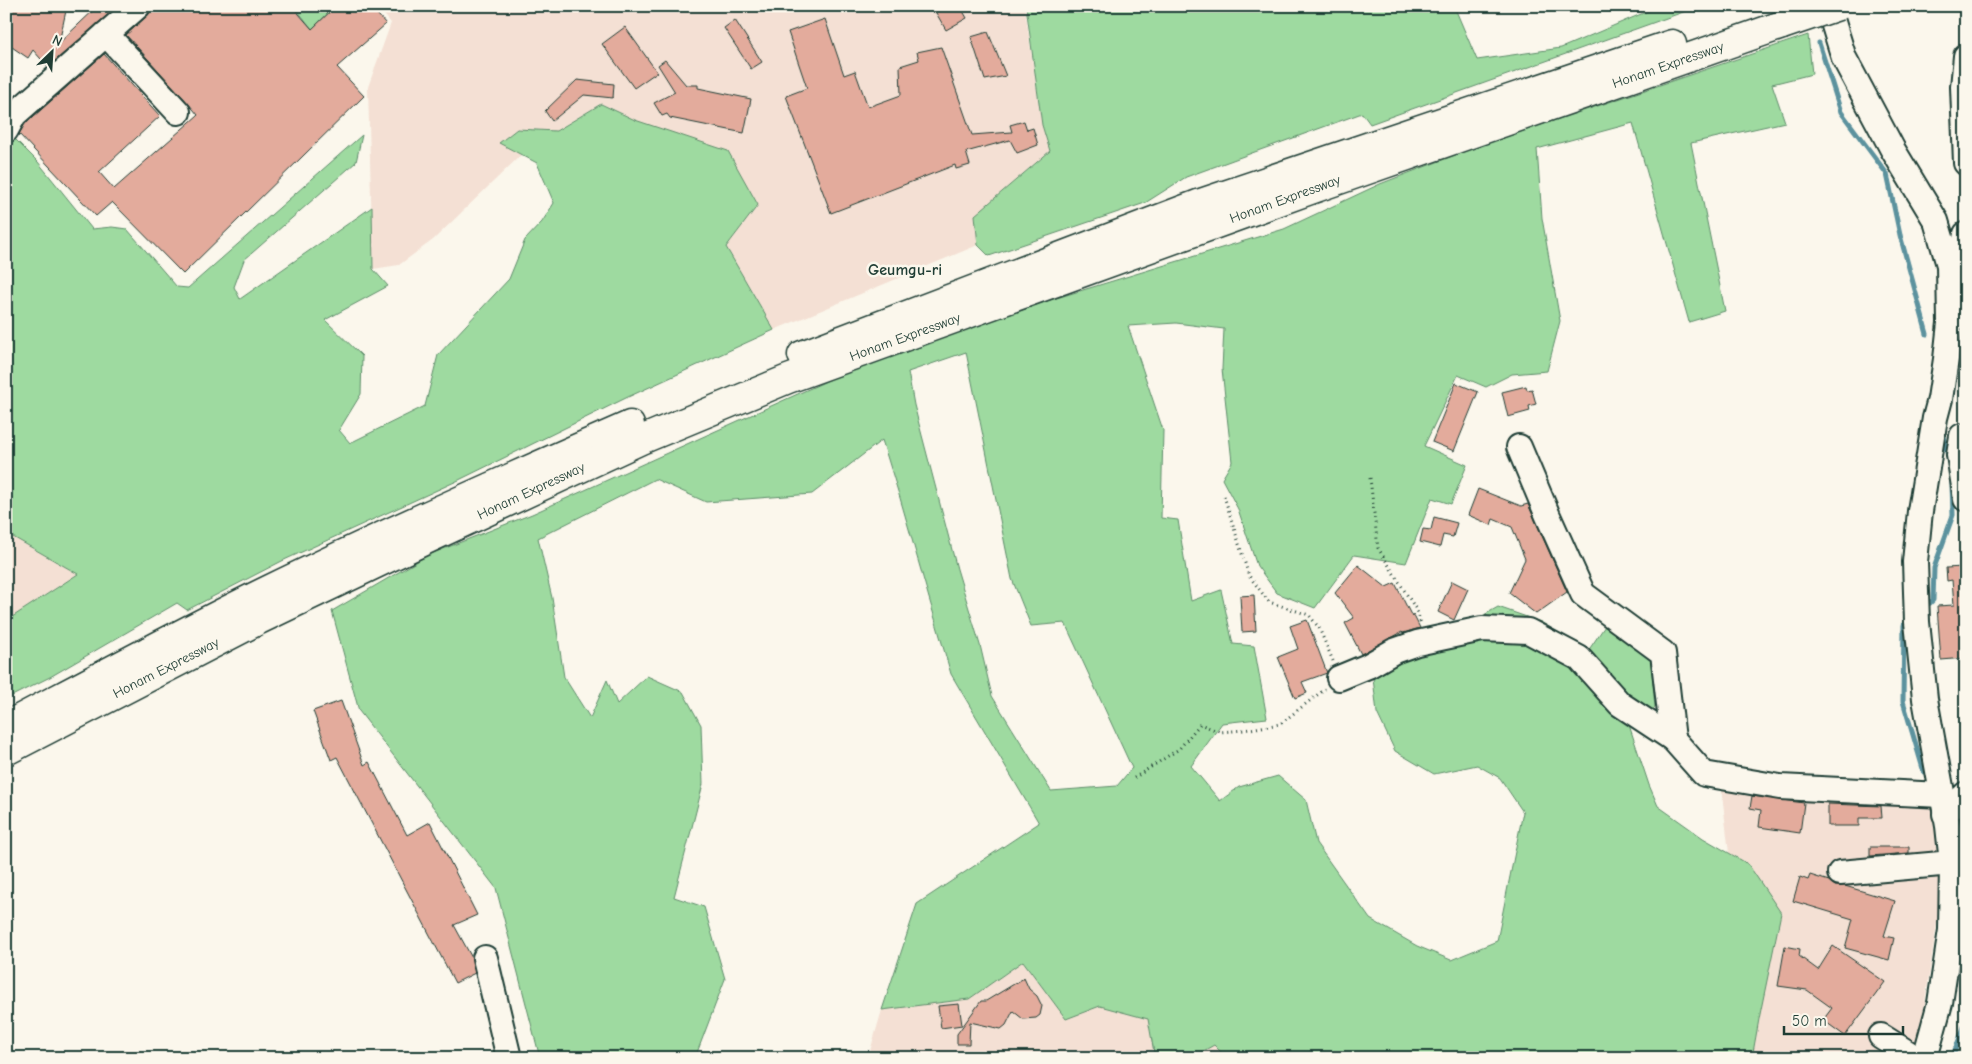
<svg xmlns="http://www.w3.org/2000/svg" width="1972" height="1064" viewBox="0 0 1972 1064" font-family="'Comic Neue',sans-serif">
<rect width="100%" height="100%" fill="#fbf7ec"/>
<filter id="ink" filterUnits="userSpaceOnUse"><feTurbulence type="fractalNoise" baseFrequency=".02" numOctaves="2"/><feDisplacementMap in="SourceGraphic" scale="10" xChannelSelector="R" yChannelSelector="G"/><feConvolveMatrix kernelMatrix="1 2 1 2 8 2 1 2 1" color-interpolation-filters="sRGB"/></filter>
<g filter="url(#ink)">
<g fill="#f4e0d4">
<polygon points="377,6 1023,6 1025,8 1042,125 1050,151 976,215 978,245 774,330 726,247 758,205 635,120 601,104 556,131 517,129 500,143 521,155 433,240 399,265 373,269 368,87 391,23"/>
<polygon points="6,533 78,574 6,621"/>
<polygon points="1719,769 1749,773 1930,785 1942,890 1918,1048 1914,1058 1752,1058 1759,1019 1748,864 1729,853"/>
<polygon points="1023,961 1066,1019 1100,1006 1148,1019 1155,1058 868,1058 882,1010 969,999"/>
<polygon points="1214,1045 1227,1058 1191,1058"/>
</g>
<g fill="#9edaa0" stroke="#5e8c6a" fill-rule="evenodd">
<polygon points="294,6 336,6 312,29"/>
<polygon points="1026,6 1454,6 1477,60 1561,48 1660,6 1700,6 1370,124 1362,113 1186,177 1145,203 989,256 978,245 975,215 1050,151 1042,125"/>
<path d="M1808 35 1812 74 1772 84 1785 122 1691 143 1725 311 1689 322 1633 123 1537 149 1542 218 1560 321 1547 371 1512 374 1486 387 1458 375 1424 446 1467 465 1451 504 1432 498 1406 563 1354 555 1315 608 1277 593 1257 566 1238 509 1222 479 1232 462 1222 369 1224 329 1176 323 1128 326 1163 430 1161 518 1178 520 1191 601 1221 590 1233 644 1254 646 1267 718 1222 723 1191 766 1220 801 1239 787 1278 776 1306 800 1316 843 1370 919 1417 946 1451 960 1497 941 1523 812 1500 778 1477 765 1434 774 1395 751 1377 713 1373 678 1498 607 1541 622 1588 651 1607 623 1651 661 1655 708 1628 722 1649 785 1658 806 1703 838 1748 864 1781 913 1759 1019 1752 1058H1227L1214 1045 1191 1058H1155L1148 1019 1100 1006 1066 1019 1023 961 969 999 882 1010 917 904 1039 823 951 674 900 498 882 440 812 494 706 502 655 479 538 538 552 598 564 677 590 718 607 680 617 704 647 676 683 692 701 725 703 784 674 897 704 907 725 979 695 1058H540L496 888 359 711 332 611 428 555 532 514 842 374 1050 300 1284 229 1380 184 1476 147ZM966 352 1012 579 1031 626 1065 623 1132 768 1117 786 1051 791 992 696 980 645 957 569 914 405 908 372Z"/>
<polygon points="601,104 635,120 728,151 758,205 726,247 774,330 628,397 459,480 282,561 187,610 177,603 50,677 6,699 6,621 78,574 6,533 6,157 14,138 38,162 92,229 112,227 127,229 177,287 188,288 362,135 356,162 244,260 234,287 240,299 372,207 373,269 388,286 325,320 362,356 361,394 339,430 350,443 425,406 438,355 509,279 525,240 542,222 554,203 537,163 499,143 517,129 556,131"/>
<polygon points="1966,806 1966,844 1960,841 1958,814"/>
</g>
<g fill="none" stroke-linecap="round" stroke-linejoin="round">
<g stroke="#5c929e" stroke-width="5">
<polyline points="1819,43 1841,112 1887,174 1900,235 1927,334"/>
<polyline points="1943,431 1948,457"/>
<polyline points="1930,603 1933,600 1934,568 1953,515 1952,483"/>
<polyline points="1904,625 1903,701 1924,772"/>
<polyline points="1952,1058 1966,1022"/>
</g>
</g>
<g fill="#e3ab9c" stroke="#1f3d34">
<polygon points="6,6 67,6 59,43 98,6 107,6 112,11 48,67 33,50 28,58 6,43"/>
<polygon points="151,6 292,6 312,29 336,6 370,6 386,24 337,67 364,96 183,274 112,202 96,216 19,134 25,124 104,54 160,116 99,172 114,189 198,115 188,103 126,35 147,16"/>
<polygon points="932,6 960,6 967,18 946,30"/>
<polygon points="825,19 844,75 855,71 868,107 901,95 900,66 919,60 917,52 941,47 972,135 1012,132 1010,125 1024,121 1027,130 1033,128 1038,145 1017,153 1010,140 966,152 970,165 956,169 955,165 831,213 786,96 807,88 788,32"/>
<polygon points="735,20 762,62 751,69 724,28"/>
<polygon points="625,27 657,72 634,88 602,44"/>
<polygon points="988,32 1006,76 985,80 971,37"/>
<polygon points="665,60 686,85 698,85 698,88 751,99 744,133 670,118 667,114 662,116 654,103 675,92 658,65"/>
<polygon points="577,80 614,84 613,98 584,95 552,121 545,111"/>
<polygon points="1456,383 1478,392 1454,451 1432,442"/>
<polygon points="1526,386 1527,390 1532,389 1536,404 1529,406 1530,411 1508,417 1502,392"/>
<polygon points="1478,489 1521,506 1528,504 1567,592 1536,614 1509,593 1525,559 1512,527 1493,519 1491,525 1468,515"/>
<polygon points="1434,517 1457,523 1453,537 1443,535 1440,547 1420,542 1423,529 1431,530"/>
<polygon points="1358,565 1386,587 1395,583 1412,617 1413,614 1420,628 1403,633 1402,632 1361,654 1345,623 1354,618 1335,593"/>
<polygon points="1963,567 1966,601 1966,658 1941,660 1937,606 1954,605 1952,580 1947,581 1946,568"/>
<polygon points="1452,581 1468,589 1454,620 1438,612"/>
<polygon points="1254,595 1256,631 1242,632 1240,596"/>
<polygon points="1307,620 1327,673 1302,682 1307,693 1295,698 1278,657 1298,649 1290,626"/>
<polygon points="341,701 364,765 369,762 407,835 430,822 477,915 454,925 472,958 475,973 455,983 337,757 331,760 313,711"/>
<polygon points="1752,796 1804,803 1800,833 1759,827 1761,810 1750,808"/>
<polygon points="1828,804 1881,806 1882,818 1859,818 1859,826 1828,826"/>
<polygon points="1870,847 1909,847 1909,853 1870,856"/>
<polygon points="1810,875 1829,881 1835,886 1845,886 1895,901 1884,936 1894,938 1889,960 1845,948 1853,919 1793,901 1800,877 1808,880"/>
<polygon points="1785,946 1800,949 1799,956 1818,970 1833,946 1885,982 1845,1036 1823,1020 1832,1008 1807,990 1778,986"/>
<polygon points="1024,978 1029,989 1037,996 1042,1006 1040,1015 1036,1018 1023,1019 1013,1011 1006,1025 1001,1029 970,1022 969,1044 957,1044 957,1034 981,1001 986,1001"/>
<polygon points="959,1004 962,1025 941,1028 938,1006"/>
</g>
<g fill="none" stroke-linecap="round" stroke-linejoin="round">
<g stroke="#1f3d34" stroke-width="28">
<g id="minor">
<polyline points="1828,6 1844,58 1893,150 1936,221 1949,265 1950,323 1946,359 1940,399 1935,418 1920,511 1915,562 1917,622 1925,699 1948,826 1952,863 1951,930 1940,1003 1925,1058"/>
<polyline points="106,34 178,112"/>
<polyline points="1966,56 1963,87 1966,163"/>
<polyline points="6,130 14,115 138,6"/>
<polyline points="1957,284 1966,234"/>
<polyline points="1962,436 1959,455 1966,499"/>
<polyline points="1519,447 1548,516 1583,594 1663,653 1673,739"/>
<polyline points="1339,678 1368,666 1394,651 1417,643 1482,629 1528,631 1579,658 1620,704 1673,739 1704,774 1780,787 1941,795"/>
<polyline points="1945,814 1966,794"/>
<polyline points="1840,873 1952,863"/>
<polyline points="485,958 509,1058"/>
<polyline points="1881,1036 1916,1058"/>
</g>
</g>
<g stroke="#1f3d34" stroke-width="31">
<g id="highway">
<polyline points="802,355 1198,204 1672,44"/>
<path d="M6 726C93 680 180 633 268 590 387 532 509 478 630 425"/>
<polyline points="6,751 259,620 428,539 641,440 788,379 1313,189 1782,25"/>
</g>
</g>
<g stroke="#1f3d34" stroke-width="3" stroke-dasharray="1 4" stroke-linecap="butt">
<polyline points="1370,478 1378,548 1417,611 1421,624"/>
<polyline points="1224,496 1249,576 1269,602 1309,615 1319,628 1333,661"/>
<polyline points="1134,778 1179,749 1200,724 1220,732 1244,730 1280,724 1325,689"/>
</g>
<use href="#minor" stroke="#fbf7ec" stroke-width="24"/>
<use href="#highway" stroke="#fbf7ec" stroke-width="28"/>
<g stroke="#1f3d34" stroke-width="31" stroke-linecap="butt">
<polyline id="highway-bridge" points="1782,25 1838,6"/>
</g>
<use href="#highway-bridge" stroke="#fbf7ec" stroke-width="28"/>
</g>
</g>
<g text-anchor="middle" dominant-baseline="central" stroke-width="5" stroke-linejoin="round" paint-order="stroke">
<g font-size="14" fill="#1f3d34" stroke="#fbf7ec">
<text transform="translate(1668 65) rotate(-19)">Honam Expressway</text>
<text transform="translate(1285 199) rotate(-20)">Honam Expressway</text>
<text transform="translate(905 337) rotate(-20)">Honam Expressway</text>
<text transform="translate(531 491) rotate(-25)">Honam Expressway</text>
<text transform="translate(166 668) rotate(-27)">Honam Expressway</text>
</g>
<g font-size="16" font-weight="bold" fill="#1f3d34" stroke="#fbf7ec">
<text x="905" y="270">Geumgu-ri</text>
</g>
</g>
<rect width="1972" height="1064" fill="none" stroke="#fbf7ec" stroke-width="25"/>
<rect x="12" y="12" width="1947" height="1039" fill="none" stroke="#1f3d34" stroke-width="2" filter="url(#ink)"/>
<g transform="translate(52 52) rotate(25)" stroke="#fbf7ec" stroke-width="4" paint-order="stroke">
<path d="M0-4L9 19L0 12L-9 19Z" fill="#1f3d34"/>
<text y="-8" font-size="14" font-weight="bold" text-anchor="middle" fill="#1f3d34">N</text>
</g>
<path d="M1784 1026v8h119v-8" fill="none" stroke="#1f3d34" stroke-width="2.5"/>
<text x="1792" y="1026" font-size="15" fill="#1f3d34" stroke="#fbf7ec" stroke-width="4" paint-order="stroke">50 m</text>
</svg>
